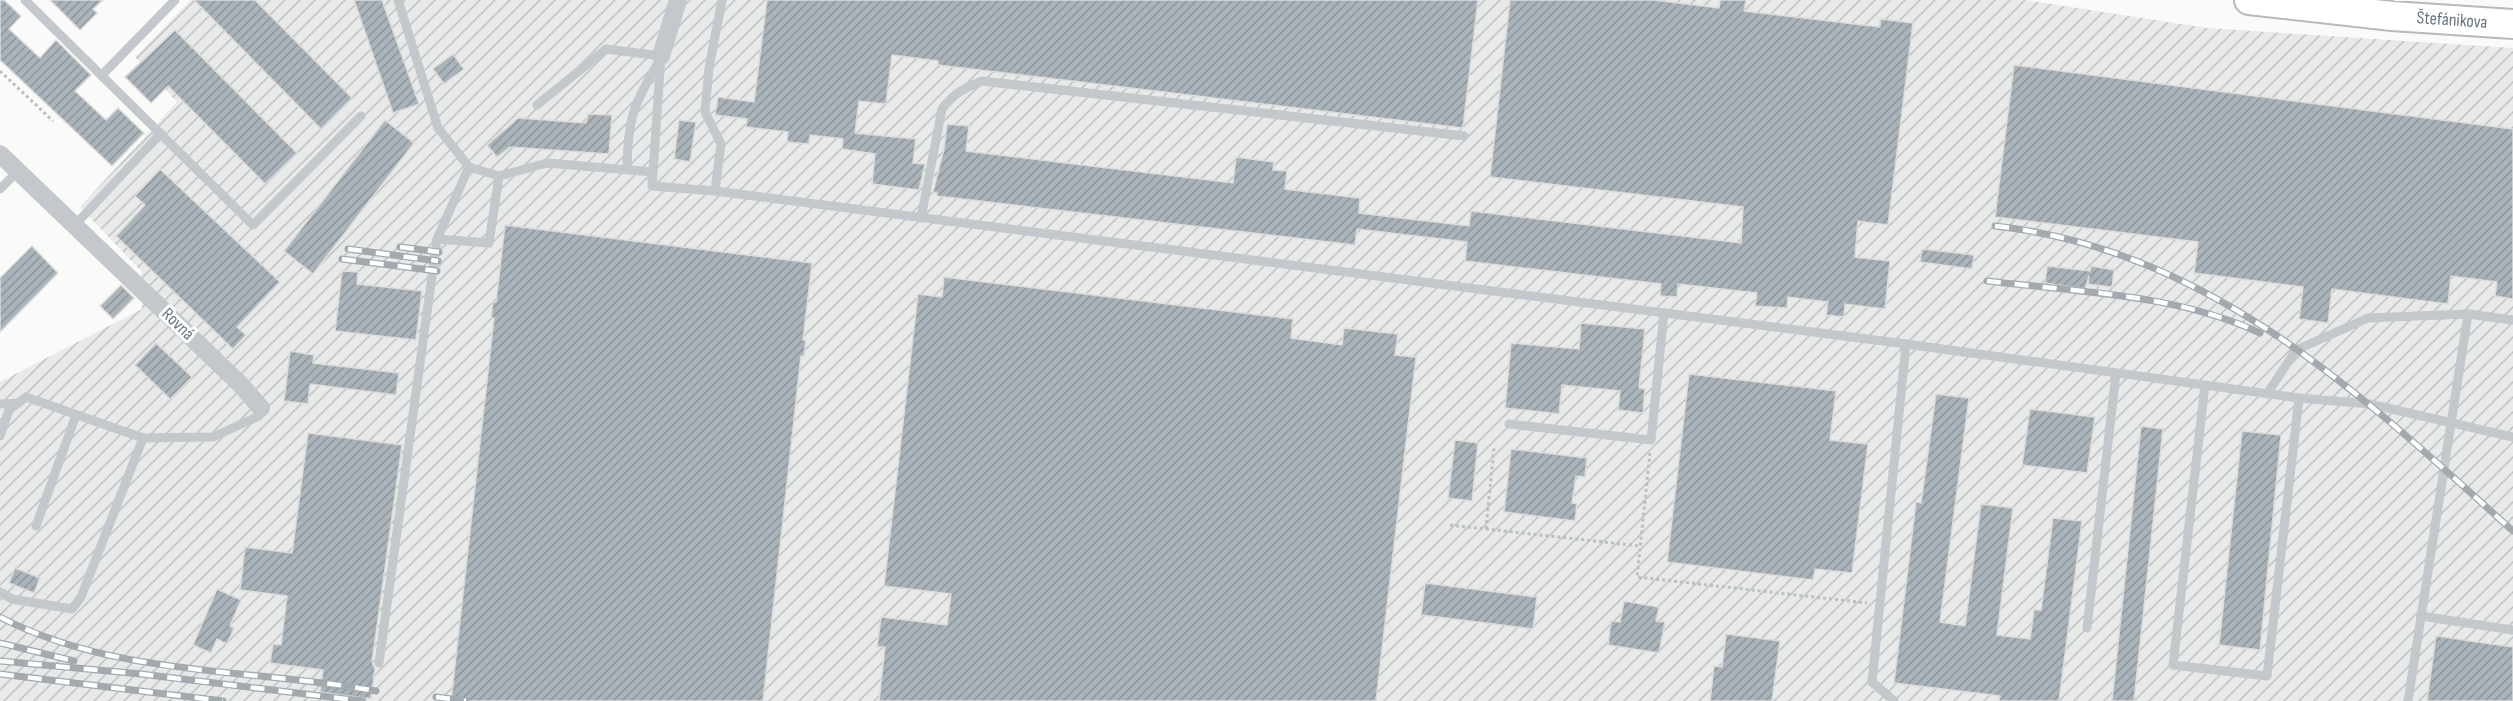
<svg xmlns="http://www.w3.org/2000/svg" width="2513" height="701" viewBox="0 0 2513 701" font-family="'Sofia Sans Condensed',sans-serif">
<defs>
<pattern id="industrial-furrows" width="10" height="10" patternUnits="userSpaceOnUse" patternTransform="scale(1.5)"><rect width="10" height="10" fill="#e8e9e9"/><path d="M-1 1l2-2M0 10L10 0M9 11l2-2" fill="none" stroke="#c0c1c2"/></pattern>
<pattern id="building-hatch" width="6" height="6" patternUnits="userSpaceOnUse" patternTransform="scale(1.5)"><rect width="6" height="6" fill="#aab3b9"/><path d="M-1 1l2-2M0 6l6-6M5 7l2-2" fill="none" stroke="#8e969c"/></pattern>
</defs>
<rect width="100%" height="100%" fill="#fafaf8"/>
<polygon fill="url(#industrial-furrows)" points="191,0 2025,0 2207,28 2513,48 2513,701 0,701 0,382 142,309 141,271 80,207 177,102 135,57"/>
<g fill="url(#building-hatch)" stroke="#dcdcda" stroke-width="1.5">
<polygon points="0,0 4,0 21,16 9,29 40,58 56,40 91,75 75,91 106,120 118,108 144,133 112,166 0,60"/>
<polygon points="50,0 103,0 93,9 97,13 80,30"/>
<polygon points="194,0 255,0 352,98 321,129"/>
<polygon points="354,0 382,0 419,104 393,113"/>
<polygon points="767,0 1478,0 1463,128 938,65 938,61 892,55 886,104 859,101 855,133 916,139 913,163 925,164 919,190 872,184 875,154 842,149 843,139 810,135 809,144 787,142 788,132 746,127 747,119 715,115 718,97 754,102"/>
<polygon points="1510,0 1654,0 1719,8 1720,0 1746,0 1744,11 1880,27 1880,19 1913,23 1888,225 1858,221 1855,257 1890,261 1885,309 1845,304 1844,317 1826,315 1828,302 1788,297 1787,308 1755,306 1757,293 1678,284 1677,297 1660,296 1661,284 1465,261 1467,242 1357,229 1355,245 937,196 937,193 933,192 944,149 947,124 969,126 966,151 1233,183 1236,157 1274,162 1273,170 1287,171 1285,189 1360,198 1359,213 1469,226 1471,211 1741,243 1743,207 1490,177"/>
<polygon points="175,30 297,153 265,184 168,86 151,103 125,77"/>
<polygon points="453,54 464,69 444,84 433,69"/>
<polygon points="2014,65 2513,129 2513,299 2495,296 2497,282 2451,276 2448,304 2332,289 2328,323 2299,319 2303,287 2194,273 2198,242 1995,217"/>
<polygon points="588,114 612,115 609,154 510,147 497,157 487,145 518,118 586,123"/>
<polygon points="385,120 414,143 313,274 284,251"/>
<polygon points="679,120 696,122 690,162 674,159"/>
<polygon points="160,169 280,282 237,327 246,335 233,349 116,236 145,205 135,196"/>
<polygon points="505,225 812,263 803,340 806,340 804,356 801,356 763,701 451,701 494,318 491,318 493,302 496,302"/>
<polygon points="32,246 58,273 0,332 0,278"/>
<polygon points="1922,249 1974,255 1972,269 1920,262"/>
<polygon points="2047,266 2090,271 2091,266 2114,270 2112,287 2088,284 2089,276 2085,289 2045,283"/>
<polygon points="342,271 358,272 357,284 422,291 416,340 335,331"/>
<polygon points="944,277 1293,319 1291,338 1342,345 1344,328 1398,334 1395,355 1416,357 1376,701 879,701 885,647 877,647 881,617 947,625 951,594 884,586 918,294 942,297"/>
<polygon points="121,285 134,298 113,319 100,306"/>
<polygon points="1581,323 1645,329 1639,388 1645,389 1643,413 1618,410 1620,391 1562,385 1559,414 1505,408 1511,343 1579,349"/>
<polygon points="156,343 192,377 170,399 135,365"/>
<polygon points="290,351 314,355 313,363 399,373 396,395 310,384 308,404 284,401"/>
<polygon points="1689,374 1836,391 1830,440 1868,444 1852,573 1815,569 1813,580 1667,562"/>
<polygon points="1936,394 1969,398 1940,622 1965,626 1981,504 2013,508 1997,635 2030,639 2034,610 2041,610 2053,518 2082,521 2059,701 1999,701 2000,696 1894,683 1916,502 1921,503"/>
<polygon points="2030,409 2095,417 2087,473 2022,465"/>
<polygon points="2141,426 2163,429 2134,701 2112,701"/>
<polygon points="2242,431 2281,435 2260,650 2219,645"/>
<polygon points="308,433 402,445 372,662 375,668 371,699 320,692 323,670 270,663 273,644 281,645 287,596 240,590 245,547 292,553"/>
<polygon points="1455,440 1478,443 1472,501 1448,498"/>
<polygon points="1511,449 1587,458 1585,477 1576,476 1572,503 1577,504 1575,521 1504,512"/>
<polygon points="15,568 40,578 34,593 9,583"/>
<polygon points="1425,583 1537,597 1533,629 1421,615"/>
<polygon points="217,589 241,600 230,626 234,628 227,644 217,639 211,653 193,645"/>
<polygon points="1624,601 1659,607 1656,621 1665,622 1659,653 1608,645 1611,621 1620,622"/>
<polygon points="1726,634 1780,641 1772,701 1710,701 1714,666 1722,667"/>
<polygon points="2436,636 2513,647 2513,701 2427,701"/>
</g>
<g fill="none" stroke-linecap="round" stroke-linejoin="round">
<g stroke="#b5babe" stroke-width="32">
<polyline id="primary" points="2249,0 2392,16 2513,24"/>
</g>
<g stroke="#bbbfc2" stroke-width="3" stroke-dasharray="3 3" stroke-linecap="butt">
<polyline points="0,71 53,121"/>
<polyline points="1650,453 1637,577 1867,603"/>
<polyline points="1450,525 1640,546"/>
<polyline points="1486,529 1494,448"/>
</g>
<g stroke="#c3c8cc" stroke-width="9">
<polyline points="25,0 253,225 361,116"/>
<polyline points="398,0 438,128 469,167 499,176 547,163 653,172"/>
<polyline points="661,56 652,186 715,191 1906,344"/>
<polyline points="102,75 175,0"/>
<polyline points="537,105 606,49 661,56"/>
<path d="M627 169C628 117 633 106 659 61"/>
<polyline points="0,189 18,171"/>
<polyline points="715,191 721,144 705,112 709,68 722,0"/>
<path d="M921 218 942 109C953 94 964 88 982 81L1464 136"/>
<polyline points="75,225 161,133"/>
<polyline points="437,239 489,243 499,176"/>
<polyline points="2205,385 2173,665 2267,676 2299,398"/>
<polyline points="2267,394 2296,350 2368,318 2468,314 2513,320"/>
<polyline points="0,404 18,403"/>
<polyline points="1509,424 1651,440 1664,313"/>
<polyline points="0,436 9,410 26,397 143,438 213,437 259,416 261,408"/>
<polyline points="36,526 76,415"/>
<polyline points="0,592 12,599 72,609 81,597 143,438"/>
<polyline points="2421,616 2513,630"/>
<polyline points="2087,628 2116,373"/>
<polyline points="379,663 437,239 469,167"/>
<polyline points="1894,701 1872,682 1906,344 2299,398 2370,404 2513,437"/>
<polyline points="2408,701 2468,314"/>
</g>
<g stroke="#c3c8cc" stroke-width="18">
<polyline points="661,56 678,0"/>
<polyline points="0,154 240,384 261,408"/>
</g>
<use href="#primary" stroke="#fff" stroke-width="28"/>
<g stroke="#a2aab0" stroke-width="7">
<g id="rail">
<path d="M1995 226C2209 250 2360 393 2513 531"/>
<polyline points="400,247 439,252"/>
<polyline points="348,249 438,261"/>
<polyline points="342,259 437,271"/>
<path d="M1987 281C2078 292 2177 294 2260 333"/>
<path d="M0 617C116 677 251 668 376 691"/>
<polyline points="0,643 74,661"/>
<polyline points="0,661 141,674 362,701"/>
<polyline points="0,674 223,701"/>
<polyline points="436,697 466,701"/>
</g>
</g>
<use href="#rail" stroke="#fff" stroke-width="4.5" stroke-dasharray="14" stroke-linecap="butt"/>
</g>
<g text-anchor="middle" dominant-baseline="central" stroke-width="6" stroke-linejoin="round" paint-order="stroke">
<g font-size="18" fill="#657683" stroke="#fff">
<text transform="translate(2452 20) rotate(4)">Štefánikova</text>
<text transform="translate(178 324) rotate(44)">Rovná</text>
</g>
</g>
</svg>
